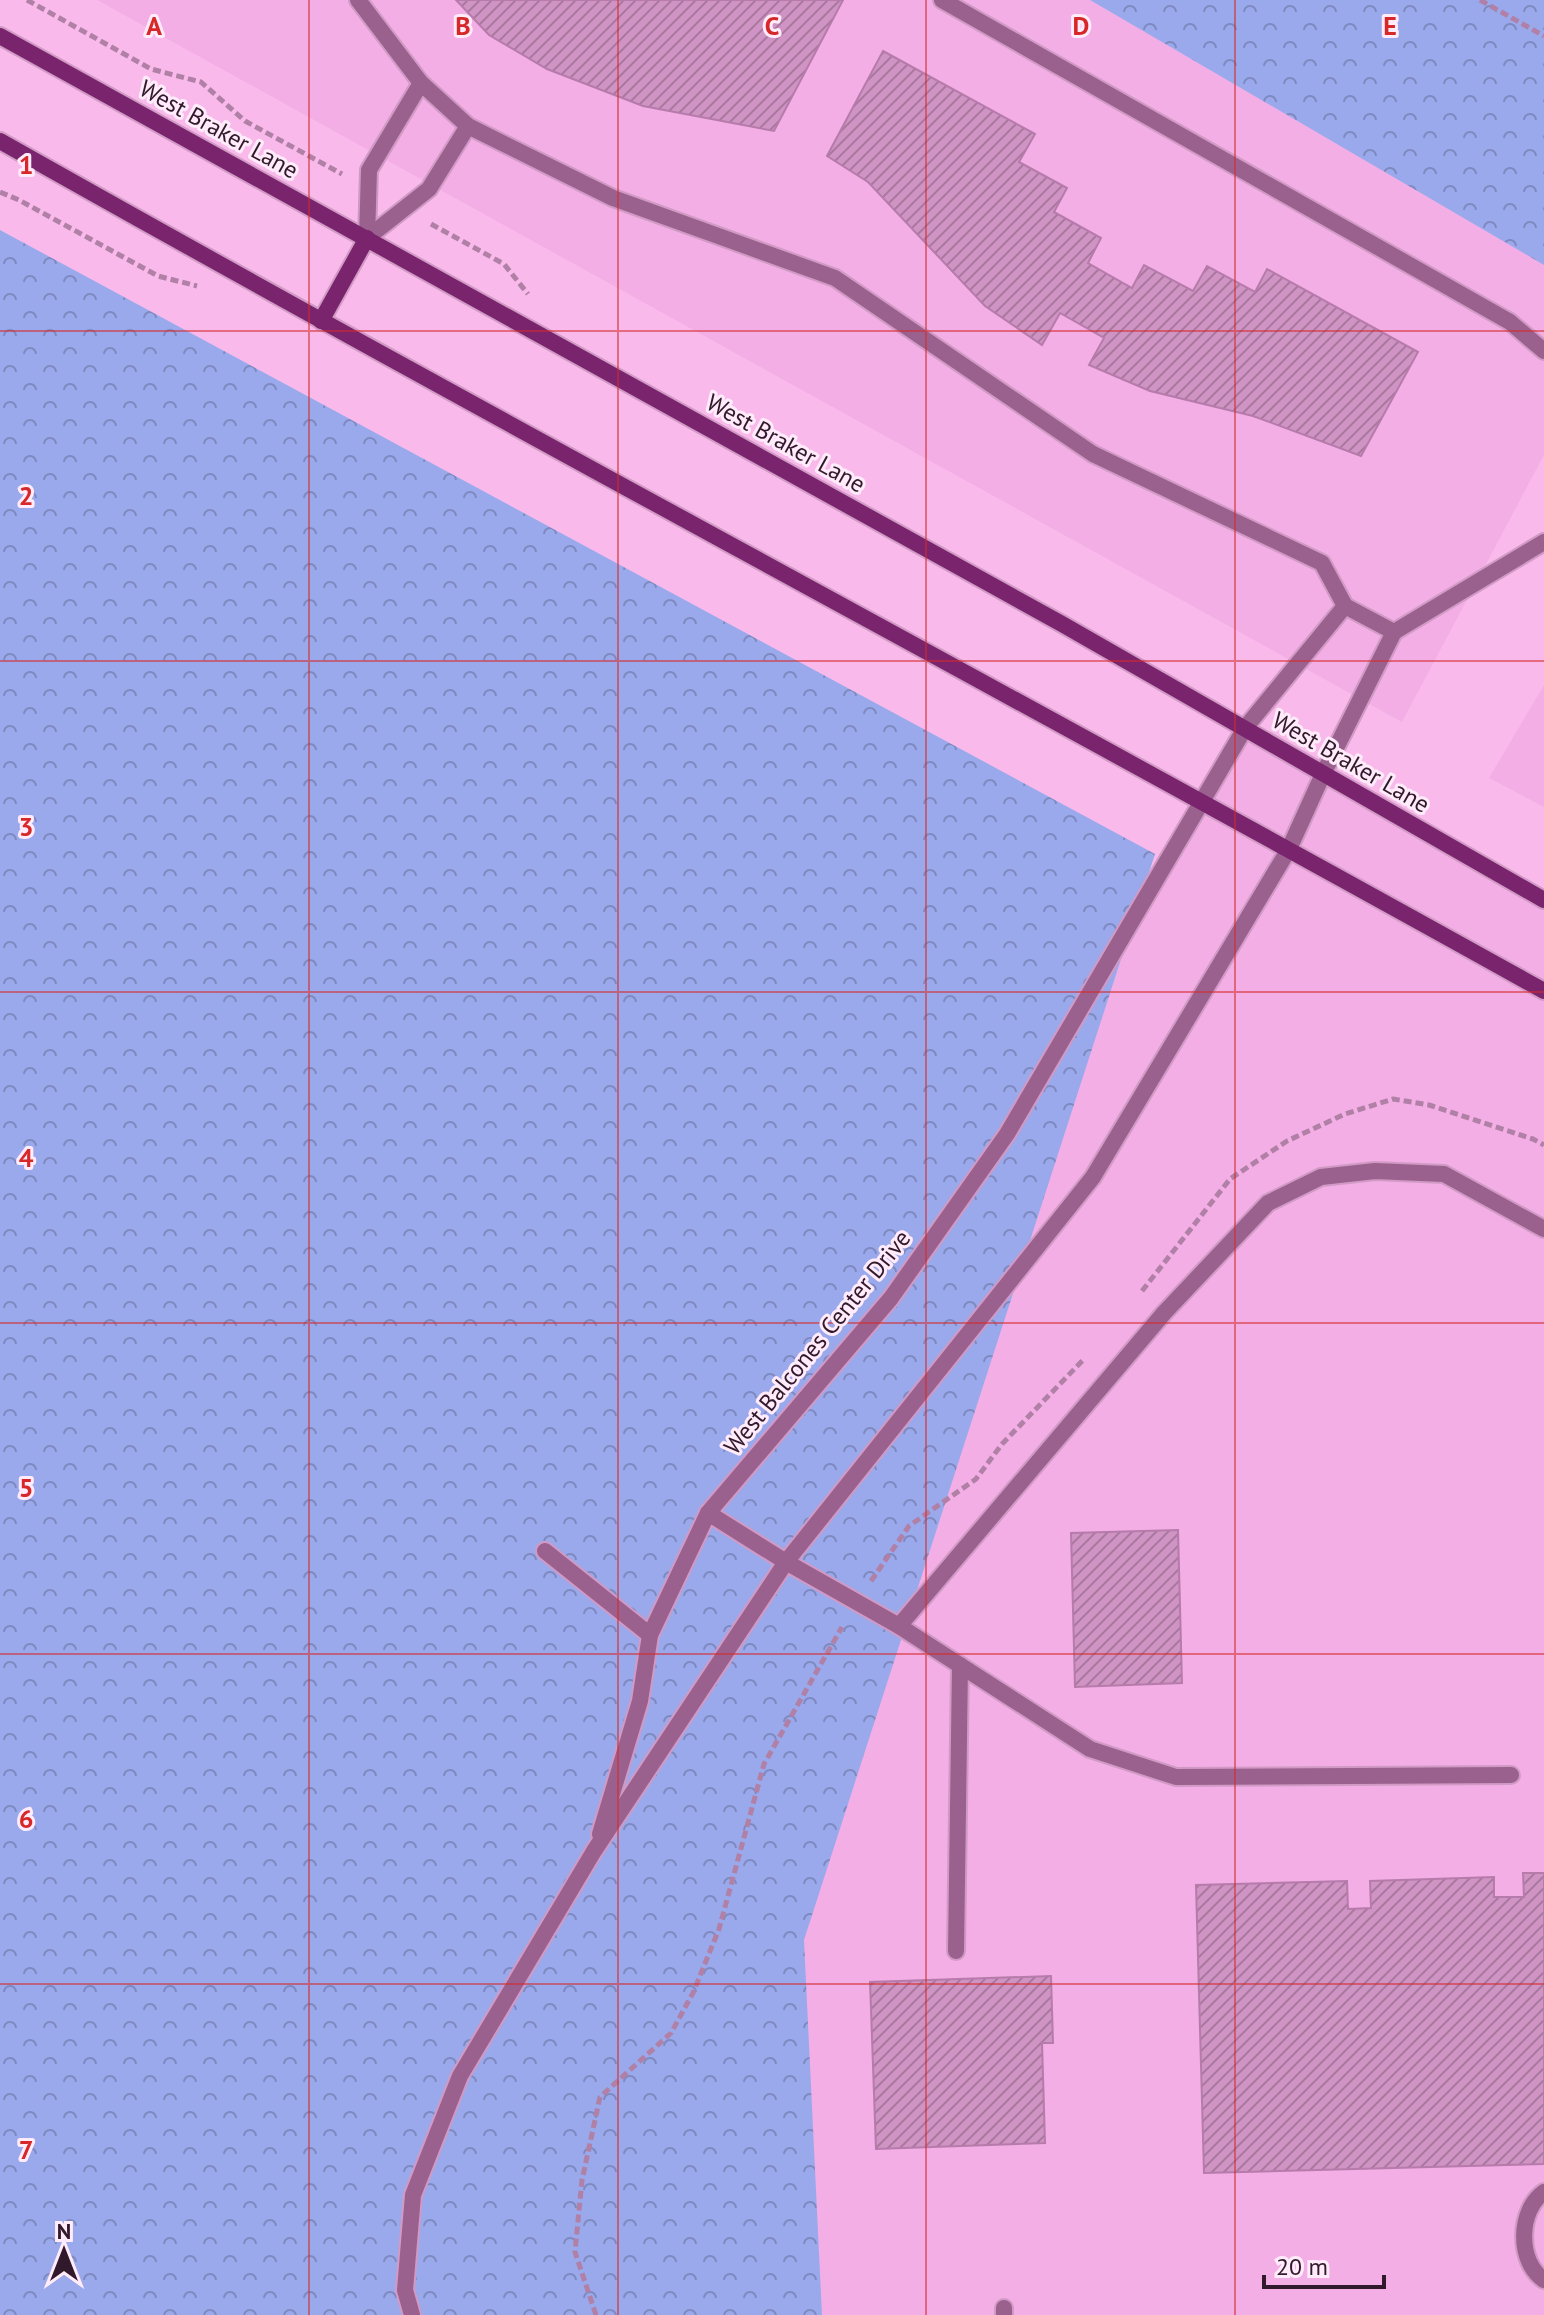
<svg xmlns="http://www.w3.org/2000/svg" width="1544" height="2315" viewBox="0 0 1544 2315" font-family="'PT Sans',sans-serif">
<defs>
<pattern id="forest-crowns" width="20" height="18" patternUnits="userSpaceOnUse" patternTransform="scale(2)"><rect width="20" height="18" fill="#9aa9ec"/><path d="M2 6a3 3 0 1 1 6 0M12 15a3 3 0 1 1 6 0" fill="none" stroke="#7e89bf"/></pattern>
<pattern id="building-hatch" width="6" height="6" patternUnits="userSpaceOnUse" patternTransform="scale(2)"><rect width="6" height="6" fill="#d094c4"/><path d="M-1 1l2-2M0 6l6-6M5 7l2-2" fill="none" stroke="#a9789f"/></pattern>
</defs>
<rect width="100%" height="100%" fill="#f9baeb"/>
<g fill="#f3aee5">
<polygon points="97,0 1090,0 1544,265 1544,455 1402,722"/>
<polygon points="1544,685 1544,807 1489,778"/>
<polygon points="1245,728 1544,900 1544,2315 412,2315 891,1298"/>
</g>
<g fill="url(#forest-crowns)">
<polygon points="1090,0 1544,0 1544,265"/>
<polygon points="0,230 1155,854 804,1940 822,2315 0,2315"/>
</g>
<g fill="url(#building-hatch)" stroke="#b67baa" stroke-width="2">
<polygon points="456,0 843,0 774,131 643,106 547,69 489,35"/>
<polygon points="883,51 1035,134 1019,162 1067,188 1054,212 1101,238 1088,263 1132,288 1144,265 1193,291 1207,266 1255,292 1267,269 1418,352 1361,456 1253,416 1150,391 1089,365 1104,338 1060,313 1042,345 985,306 868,182 827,156"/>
<polygon points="1178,1530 1182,1683 1075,1687 1071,1533"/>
<polygon points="1523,1873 1544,1873 1544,2164 1204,2173 1196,1885 1347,1881 1348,1909 1371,1908 1370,1881 1494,1877 1494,1897 1524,1897"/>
<polygon points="1051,1976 1053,2043 1042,2043 1045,2143 876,2149 870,1982"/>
</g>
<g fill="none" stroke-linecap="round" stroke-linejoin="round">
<g stroke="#d19ac5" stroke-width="20">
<g id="lane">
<polyline points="358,0 421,83 468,126 613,198 835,278 1093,454 1322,563 1345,606 1394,632 1544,542"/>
<polyline points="942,0 1510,322 1544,351"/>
<polyline points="367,238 369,170 421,83"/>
<polyline points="367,238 429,189 468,126"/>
<polyline points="1245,728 1345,606"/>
<polyline points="1323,774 1394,632"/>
<polyline points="545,1551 650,1635"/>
<polyline points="786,1562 899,1626 1090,1749 1176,1777 1511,1775"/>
<polyline points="899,1626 1164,1313 1268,1203 1321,1177 1375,1171 1444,1174 1544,1229"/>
<polyline points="956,1951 960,1665"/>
<path d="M1544 2192C1518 2210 1517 2262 1544 2280"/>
<polyline points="1004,2308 1004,2315"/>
</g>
</g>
<g stroke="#d19ac5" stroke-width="20">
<g id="street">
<polyline points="708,1513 786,1562"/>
<polyline points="600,1834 640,1701 650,1635 708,1513 891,1298 1007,1134 1245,728"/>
<polyline points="412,2315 405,2290 413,2195 460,2076 594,1851 786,1562 1093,1177 1289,849 1323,774"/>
</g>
</g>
<g stroke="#d19ac5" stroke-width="20">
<g id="secondary">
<polyline points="0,36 1062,624 1544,900"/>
<path d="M0 141C512 430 1031 705 1544 991"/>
<polyline points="321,321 367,238"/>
</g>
</g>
<g stroke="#b080a6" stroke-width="5" stroke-dasharray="8 4" stroke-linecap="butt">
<polyline points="27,0 151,69 201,82 245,121 342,174"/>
<polyline points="1480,0 1544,36"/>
<polyline points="0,192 19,200 158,276 197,286"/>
<polyline points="431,224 504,264 528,294"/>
<polyline points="1142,1291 1230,1179 1287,1141 1345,1114 1393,1099 1429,1105 1533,1139 1544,1145"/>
<polyline points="871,1581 909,1526 976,1479 1002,1444 1084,1359"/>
<polyline points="596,2315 575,2252 582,2180 600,2097 671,2033 693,1993 719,1929 764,1764 842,1627"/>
</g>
<use href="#lane" stroke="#9a618f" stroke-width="16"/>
<use href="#street" stroke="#9a618f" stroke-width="16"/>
<use href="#secondary" stroke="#79246d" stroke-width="16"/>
</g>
<path fill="none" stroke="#d62828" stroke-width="2" stroke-opacity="0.55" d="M309 0V2315M618 0V2315M926 0V2315M1235 0V2315M0 331H1544M0 661H1544M0 992H1544M0 1323H1544M0 1654H1544M0 1984H1544"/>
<g text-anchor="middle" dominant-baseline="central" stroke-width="6" stroke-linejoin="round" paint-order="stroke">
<g font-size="24" fill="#31192c" stroke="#ffebfa">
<text transform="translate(219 129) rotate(29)">West Braker Lane</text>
<text transform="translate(786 443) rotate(29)">West Braker Lane</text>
<text transform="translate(1351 762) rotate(30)">West Braker Lane</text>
<text transform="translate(817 1342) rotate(-51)">West Balcones Center Drive</text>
</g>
</g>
<g font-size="26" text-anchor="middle" font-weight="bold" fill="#d62828" stroke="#ffebfa" stroke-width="6" stroke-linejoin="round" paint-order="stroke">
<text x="154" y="35">A</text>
<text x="463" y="35">B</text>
<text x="772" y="35">C</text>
<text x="1081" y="35">D</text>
<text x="1390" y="35">E</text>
<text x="26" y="174">1</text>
<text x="26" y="505">2</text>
<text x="26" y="836">3</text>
<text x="26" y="1167">4</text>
<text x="26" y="1497">5</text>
<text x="26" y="1828">6</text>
<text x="26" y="2159">7</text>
</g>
<g transform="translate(64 2251)" stroke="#ffebfa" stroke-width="6" paint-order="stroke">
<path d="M0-6L14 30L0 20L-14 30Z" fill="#31192c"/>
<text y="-12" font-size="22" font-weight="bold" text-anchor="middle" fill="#31192c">N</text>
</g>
<path d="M1264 2275v12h120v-12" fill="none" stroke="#31192c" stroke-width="4"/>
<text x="1276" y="2275" font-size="24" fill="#31192c" stroke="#ffebfa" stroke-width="6" paint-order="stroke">20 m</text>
</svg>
